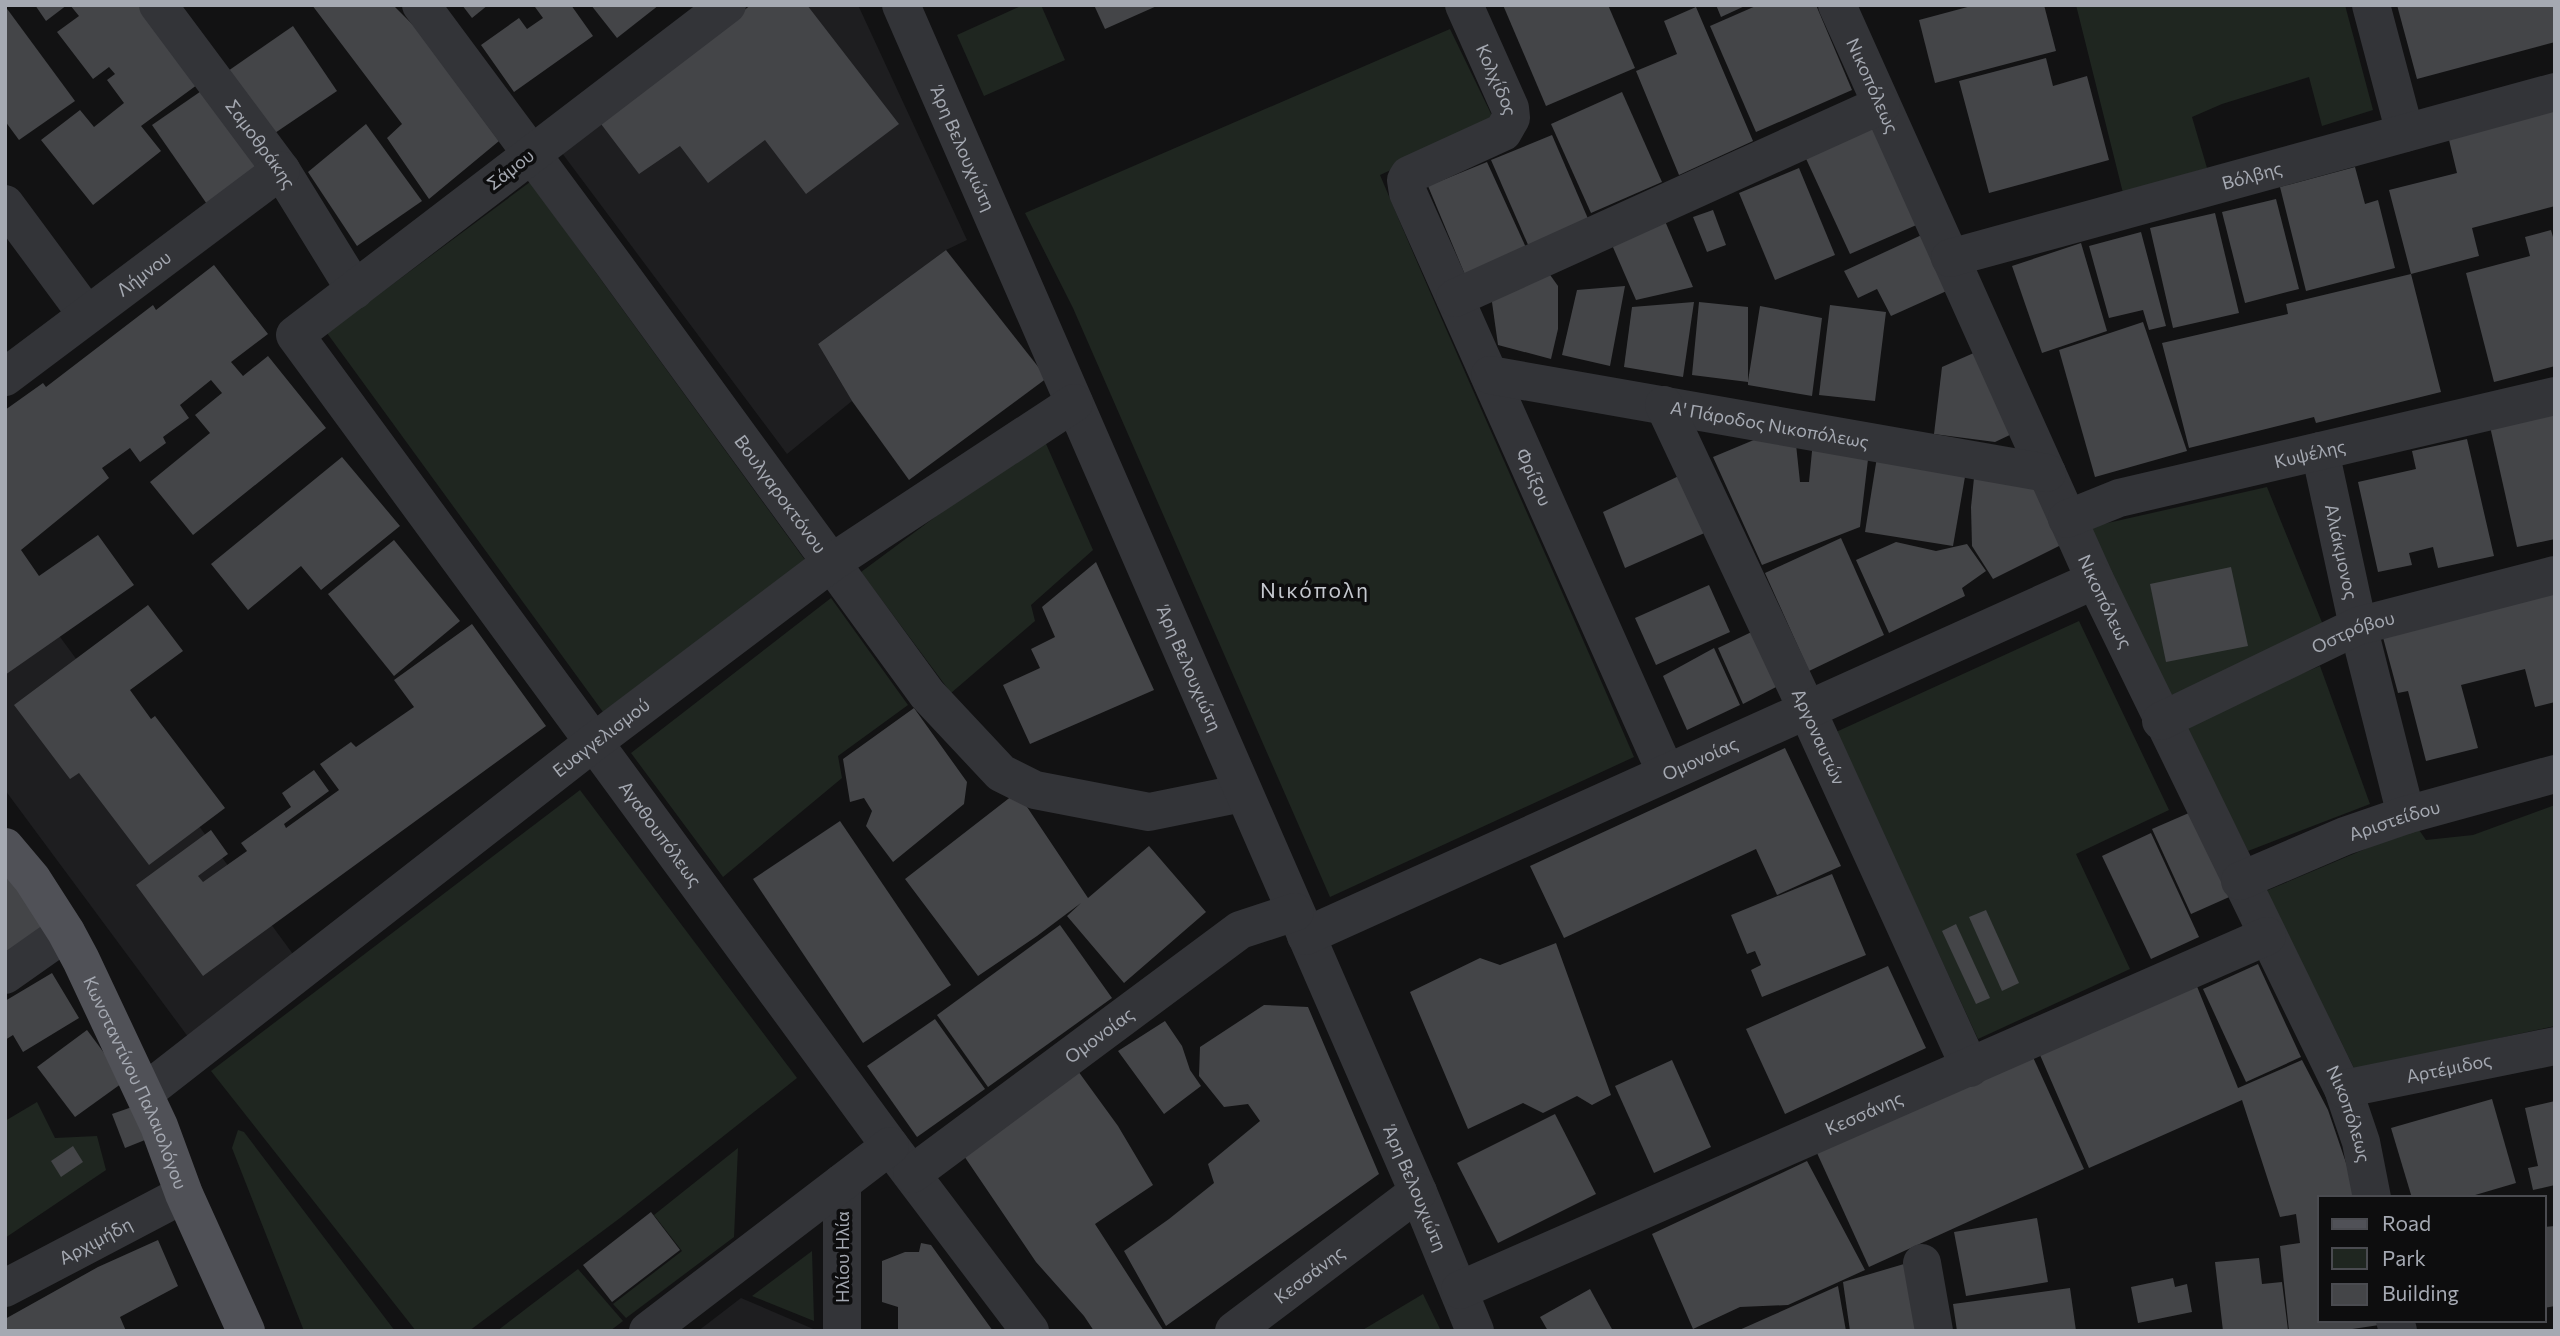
<svg xmlns="http://www.w3.org/2000/svg" width="2560" height="1336" viewBox="0 0 2560 1336" font-family="Commissioner,sans-serif">
<rect width="100%" height="100%" fill="#121213"/>
<g fill="#1e1e20">
<polygon points="751,5 858,5 967,240 946,250 818,344 852,401 787,454 559,149"/>
<polygon points="5,562 309,976 203,1057 5,790"/>
<polygon points="741,1298 818,1331 698,1331"/>
</g>
<g fill="#1f2620">
<polygon points="1023,5 1041,5 1065,60 984,96 957,35"/>
<polygon points="2076,5 2345,5 2373,110 2322,126 2309,77 2222,104 2192,117 2207,168 2123,193"/>
<path d="M1450 29 1495 122 1380 175C1462 370 1550 562 1634 757L1330 897 1073 308 1025 213Z"/>
<polygon points="530,182 805,560 603,712 327,333"/>
<polygon points="1043,437 1093,550 1031,605 1035,621 951,693 861,572"/>
<polygon points="2267,487 2323,625 2171,704 2081,529"/>
<polygon points="831,598 908,705 838,756 842,778 723,877 631,753"/>
<polygon points="2079,621 2169,810 2076,854 2130,969 1978,1039 1836,732"/>
<polygon points="2320,666 2370,804 2248,851 2183,723"/>
<polygon points="580,790 797,1078 620,1218 469,1331 416,1331 211,1071"/>
<polygon points="2555,805 2555,1026 2355,1070 2266,891 2417,827 2426,840 2473,835"/>
<polygon points="37,1102 55,1138 97,1136 106,1170 5,1238 5,1121"/>
<polygon points="238,1130 244,1132 395,1331 304,1331 232,1148"/>
<polygon points="738,1148 734,1237 626,1318 613,1304 682,1251 654,1215"/>
<polygon points="812,1251 814,1321 752,1296"/>
<polygon points="578,1269 623,1321 610,1331 497,1331"/>
<polygon points="1423,1294 1441,1331 1361,1331"/>
</g>
<g fill="#444548">
<polygon points="35,5 67,5 46,21"/>
<polygon points="70,5 145,5 201,82 141,126 161,151 93,205 41,140 80,110 94,127 124,103 107,80 115,74 109,67 93,79 57,32 79,16"/>
<polygon points="312,5 393,5 415,27 499,141 429,199 387,138 402,124"/>
<polygon points="462,5 488,5 472,18"/>
<polygon points="537,5 571,5 593,36 514,92 481,45 519,18 527,29 543,18 535,7"/>
<polygon points="591,5 659,5 617,38"/>
<polygon points="751,5 807,5 899,124 806,194 765,140 708,183 680,146 639,174 598,120"/>
<polygon points="1094,5 1159,5 1105,29"/>
<polygon points="1503,5 1608,5 1635,68 1546,106"/>
<polygon points="1716,5 1747,5 1721,17"/>
<polygon points="1758,5 1816,5 1852,90 1756,132 1710,26"/>
<polygon points="1975,5 2044,5 2056,51 1935,83 1919,20"/>
<polygon points="2397,5 2555,5 2555,42 2417,79"/>
<polygon points="5,6 75,101 19,140 5,121"/>
<polygon points="1696,7 1753,141 1679,175 1636,71 1677,54 1664,21"/>
<polygon points="293,26 337,91 272,135 228,71"/>
<polygon points="2046,58 2053,86 2087,76 2109,160 1989,193 1959,81"/>
<polygon points="207,87 264,169 209,207 152,125"/>
<polygon points="1622,92 1662,182 1591,213 1551,124"/>
<polygon points="2555,103 2555,206 2472,228 2479,256 2411,274 2389,190 2457,173 2449,140"/>
<polygon points="1874,118 1921,223 1850,254 1802,150"/>
<polygon points="366,124 422,201 357,246 308,172"/>
<polygon points="1552,135 1589,221 1529,247 1491,160"/>
<polygon points="1487,162 1529,254 1468,282 1428,186"/>
<polygon points="2355,167 2365,204 2378,200 2395,268 2306,291 2280,187"/>
<polygon points="1799,168 1835,255 1775,280 1739,193"/>
<polygon points="2276,199 2299,289 2245,303 2222,212"/>
<polygon points="1713,210 1726,245 1707,252 1693,217"/>
<polygon points="2215,213 2239,313 2173,328 2150,228"/>
<polygon points="1665,221 1693,287 1636,300 1612,245"/>
<polygon points="2551,230 2555,244 2555,366 2494,382 2466,273 2530,256 2525,237"/>
<polygon points="2141,232 2166,326 2149,330 2143,310 2109,318 2089,246"/>
<polygon points="1926,233 1951,289 1891,316 1877,289 1858,298 1844,271"/>
<polygon points="2081,243 2107,331 2042,353 2012,266"/>
<polygon points="946,250 1047,378 909,480 852,401 818,344"/>
<polygon points="214,265 268,334 231,362 243,376 268,356 326,428 193,535 150,482 210,433 195,415 222,393 211,380 180,405 189,418 163,437 166,443 140,462 130,448 102,468 109,478 21,550 39,576 98,535 134,585 5,675 5,410 43,383 46,387 153,305 156,310"/>
<polygon points="1543,265 1558,286 1558,329 1551,359 1498,345 1490,288"/>
<polygon points="2411,274 2441,392 2316,423 2314,417 2189,448 2162,343 2288,314 2286,304"/>
<polygon points="1625,286 1610,366 1562,355 1577,290"/>
<polygon points="1694,302 1683,377 1624,367 1632,307"/>
<polygon points="1699,302 1748,307 1748,381 1760,306 1822,318 1812,396 1748,385 1748,382 1692,375"/>
<polygon points="1830,305 1886,312 1875,401 1819,395"/>
<polygon points="2143,322 2187,451 2095,477 2059,350"/>
<polygon points="1976,352 2014,433 1995,442 1934,434 1942,367"/>
<polygon points="2555,408 2555,539 2517,547 2489,422"/>
<polygon points="1773,432 1795,435 1800,482 1809,482 1813,441 1869,451 1860,527 1762,565 1713,457"/>
<polygon points="2467,439 2494,556 2438,568 2433,547 2409,553 2412,565 2378,572 2358,482 2416,469 2412,451"/>
<polygon points="342,457 400,526 321,590 301,566 248,610 211,564"/>
<polygon points="1877,457 1966,471 1953,546 1865,532"/>
<polygon points="1683,474 1709,531 1625,568 1603,512"/>
<polygon points="1974,478 2039,487 2065,543 1993,579 1972,546 1971,507"/>
<polygon points="1841,538 1884,635 1809,671 1765,573"/>
<polygon points="394,540 460,621 394,676 328,594"/>
<polygon points="1896,542 1936,551 1967,544 1986,571 1962,588 1965,596 1889,633 1856,560"/>
<polygon points="1096,562 1154,690 1030,744 1003,685 1040,668 1031,649 1055,637 1042,607"/>
<polygon points="2231,567 2248,646 2166,662 2150,584"/>
<polygon points="2555,582 2555,702 2535,707 2525,669 2461,685 2478,748 2426,761 2408,691 2398,693 2381,630"/>
<polygon points="1709,585 1730,632 1656,665 1635,618"/>
<polygon points="148,605 183,651 130,690 151,719 155,716 225,808 149,865 79,773 70,779 14,705"/>
<polygon points="472,624 546,726 203,976 136,885 211,830 228,854 198,876 203,882 247,851 241,843 291,807 282,793 314,770 329,791 284,824 286,828 339,790 320,764 351,742 356,747 414,707 394,680"/>
<polygon points="1762,627 1786,682 1743,704 1718,648"/>
<polygon points="1714,648 1740,705 1687,730 1663,676"/>
<polygon points="914,708 967,782 964,804 893,862 866,826 872,811 864,798 850,802 843,759"/>
<polygon points="1785,748 1841,866 1777,895 1756,849 1564,938 1530,866"/>
<polygon points="1017,792 1088,898 1149,846 1206,912 1124,983 1067,916 1081,903 1037,936 978,976 905,879"/>
<polygon points="2198,809 2236,894 2191,914 2152,829"/>
<polygon points="840,821 951,985 863,1043 753,879"/>
<polygon points="2151,833 2199,937 2151,959 2102,856"/>
<polygon points="5,867 48,934 5,962"/>
<polygon points="1832,874 1866,955 1762,997 1751,970 1761,965 1755,951 1747,954 1731,915"/>
<polygon points="1986,910 2019,983 2002,991 1969,917"/>
<polygon points="1956,924 1990,998 1976,1004 1942,931"/>
<polygon points="1060,925 1112,998 988,1087 937,1015"/>
<polygon points="1556,943 1611,1095 1592,1105 1577,1096 1543,1113 1523,1103 1468,1129 1410,992 1480,958 1500,965"/>
<polygon points="2258,964 2301,1057 2246,1082 2203,989"/>
<polygon points="1888,966 1926,1048 1785,1114 1746,1029"/>
<polygon points="52,973 79,1018 23,1052 13,1035 5,1040 5,1001"/>
<polygon points="2194,979 2238,1088 2302,1060 2328,1110 2358,1198 2320,1198 2320,1320 2386,1320 2386,1324 2339,1331 2289,1331 2280,1246 2300,1243 2296,1214 2280,1217 2242,1100 2089,1168 2040,1055"/>
<polygon points="1264,1005 1308,1007 1379,1174 1166,1326 1124,1251 1169,1219 1214,1183 1208,1164 1260,1121 1248,1104 1224,1107 1199,1076 1200,1047"/>
<polygon points="935,1019 985,1089 917,1137 867,1066"/>
<polygon points="1165,1021 1182,1046 1190,1070 1201,1086 1164,1114 1118,1051"/>
<polygon points="87,1030 125,1081 75,1117 37,1067"/>
<polygon points="2032,1055 2084,1169 1869,1267 1817,1153"/>
<polygon points="1672,1060 1711,1147 1654,1173 1615,1086"/>
<polygon points="1078,1071 1118,1126 1153,1185 1095,1224 1164,1331 1094,1331 1084,1316 1036,1262 960,1150"/>
<polygon points="2492,1099 2516,1183 2465,1198 2412,1198 2391,1128"/>
<polygon points="2555,1101 2555,1185 2533,1190 2528,1168 2538,1166 2525,1108"/>
<polygon points="132,1107 145,1140 125,1148 112,1114"/>
<polygon points="1555,1114 1596,1194 1498,1243 1457,1163"/>
<polygon points="73,1146 83,1162 61,1177 51,1161"/>
<polygon points="1807,1161 1865,1270 1788,1305 1740,1307 1693,1329 1652,1234"/>
<polygon points="651,1212 680,1250 612,1302 583,1265"/>
<polygon points="2037,1218 2048,1282 1966,1296 1954,1232"/>
<polygon points="2555,1226 2555,1306 2544,1308 2544,1227"/>
<polygon points="158,1240 178,1286 120,1317 126,1331 5,1331 5,1319 98,1267"/>
<polygon points="921,1243 931,1245 993,1331 898,1331 898,1307 882,1302 882,1261 905,1252 919,1252"/>
<polygon points="2259,1258 2262,1284 2282,1282 2288,1330 2223,1331 2215,1262"/>
<polygon points="1904,1264 1916,1330 1850,1331 1843,1282"/>
<polygon points="2173,1278 2175,1287 2187,1284 2192,1312 2138,1323 2131,1287"/>
<polygon points="1838,1286 1846,1331 1737,1331 1773,1315"/>
<polygon points="2070,1288 2076,1331 1957,1331 1953,1304"/>
<polygon points="1590,1289 1613,1331 1548,1331 1540,1317"/>
</g>
<g fill="none" stroke-linecap="round" stroke-linejoin="round">
<g stroke="#333438" stroke-width="38">
<path id="s1" d="M158 5 281 170 355 290"/>
<path id="s2" d="M421 5 611 261 927 694 1001 773 1035 790 1149 812 1243 793"/>
<path id="s3" d="M727 5 295 335 890 1146 1030 1331"/>
<path id="s4" d="M901 5 1418 1192 1475 1331"/>
<path id="s5" d="M1464 5 1510 108 1511 118 1503 132 1409 175 1406 180 1408 193 1666 773"/>
<path id="s6" d="M1837 5 2095 580 2343 1089 2361 1142 2372 1198"/>
<polyline points="2371,5 2405,133"/>
<polyline points="5,204 87,315"/>
<path id="s7" d="M1950 258 2555 92"/>
<polyline points="1455,298 1881,105"/>
<path id="s8" d="M1490 375 2047 473"/>
<path id="s9" d="M5 377 281 170"/>
<path id="s10" d="M1664 405 1802 699 1970 1068"/>
<path id="s11" d="M2320 451 2358 626 2406 815"/>
<path id="s12" d="M2067 519 2119 498 2555 396"/>
<path id="s13" d="M2161 721 2358 626 2555 575"/>
<path id="s14" d="M2240 881 2345 836 2406 815 2555 774"/>
<path id="s15" d="M1306 936 2095 580"/>
<polyline points="5,975 66,932"/>
<path id="s16" d="M2343 1089 2555 1046"/>
<path id="s17" d="M144 1093 594 742 831 563 1074 403"/>
<path id="s18" d="M912 1174 1240 930 1295 912"/>
<polyline points="842,1183 842,1331"/>
<polyline points="1922,1263 1934,1331"/>
<path id="s19" d="M5 1288 184 1194"/>
<path id="s20" d="M1460 1290 2267 936"/>
<polyline points="2395,1320 2398,1331"/>
<polyline points="648,1331 890,1146"/>
<path id="s21" d="M1234 1331 1418 1192"/>
</g>
<path stroke="#505157" stroke-width="38" id="s22" d="M5 847 32 879 66 932 81 960 159 1126 184 1194 246 1331"/>
</g>
<g text-anchor="middle" dominant-baseline="central" stroke-width="7" stroke-linejoin="round" paint-order="stroke">
<g font-size="18" fill="#a5a9b2" stroke="#0d0d0e">
<text stroke="none"><textPath href="#s5" startOffset="82">Κολχίδος</textPath></text>
<text stroke="none"><textPath href="#s6" startOffset="88">Νικοπόλεως</textPath></text>
<text stroke="none"><textPath href="#s1" startOffset="173">Σαμοθράκης</textPath></text>
<text stroke="none"><textPath href="#s4" startOffset="156">Άρη Βελουχιώτη</textPath></text>
<text transform="translate(510 169) rotate(-38)">Σάμου</text>
<text stroke="none"><textPath href="#s7" startOffset="313">Βόλβης</textPath></text>
<text stroke="none"><textPath href="#s9" startOffset="173">Λήμνου</textPath></text>
<text stroke="none"><textPath href="#s8" startOffset="284">Α' Πάροδος Νικοπόλεως</textPath></text>
<text stroke="none"><textPath href="#s12" startOffset="252">Κυψέλης</textPath></text>
<text stroke="none"><textPath href="#s5" startOffset="572">Φρίξου</textPath></text>
<text stroke="none"><textPath href="#s2" startOffset="607">Βουλγαροκτόνου</textPath></text>
<text stroke="none"><textPath href="#s11" startOffset="103">Αλιάκμονος</textPath></text>
<text stroke="none"><textPath href="#s6" startOffset="654">Νικοπόλεως</textPath></text>
<text stroke="none"><textPath href="#s13" startOffset="212">Οστρόβου</textPath></text>
<text stroke="none"><textPath href="#s4" startOffset="723">Άρη Βελουχιώτη</textPath></text>
<text stroke="none"><textPath href="#s10" startOffset="366">Αργοναυτών</textPath></text>
<text stroke="none"><textPath href="#s17" startOffset="579">Ευαγγελισμού</textPath></text>
<text stroke="none"><textPath href="#s15" startOffset="432">Ομονοίας</textPath></text>
<text stroke="none"><textPath href="#s14" startOffset="166">Αριστείδου</textPath></text>
<text stroke="none"><textPath href="#s3" startOffset="1162">Αγαθουπόλεως</textPath></text>
<text stroke="none"><textPath href="#s18" startOffset="233">Ομονοίας</textPath></text>
<text stroke="none"><textPath href="#s16" startOffset="108">Αρτέμιδος</textPath></text>
<text stroke="none"><textPath href="#s22" startOffset="271">Κωνσταντίνου Παλαιολόγου</textPath></text>
<text stroke="none"><textPath href="#s20" startOffset="441">Κεσσάνης</textPath></text>
<text stroke="none"><textPath href="#s6" startOffset="1222">Νικοπόλεως</textPath></text>
<text stroke="none"><textPath href="#s4" startOffset="1290">Άρη Βελουχιώτη</textPath></text>
<text stroke="none"><textPath href="#s19" startOffset="102">Αρχιμήδη</textPath></text>
<text transform="translate(842 1257) rotate(-90)">Ηλίου Ηλία</text>
<text stroke="none"><textPath href="#s21" startOffset="94">Κεσσάνης</textPath></text>
</g>
<g font-size="21" letter-spacing="2" fill="#c5c8cf" stroke="#0d0d0e">
<text x="1315" y="589">Νικόπολη</text>
</g>
</g>
<rect width="2560" height="1336" fill="none" stroke="#a5a9b2" stroke-width="14"/>
<rect x="2318" y="1196" width="228" height="126" fill="#0d0d0e" stroke="#4a4b50" stroke-width="2"/>
<rect x="2332" y="1219" width="35" height="10" fill="#505157" stroke="#4a4b50" stroke-width="2"/>
<text x="2382" y="1231" font-size="21" fill="#a5a9b2">Road</text>
<rect x="2332" y="1248" width="35" height="21" fill="#1f2620" stroke="#4a4b50" stroke-width="2"/>
<text x="2382" y="1266" font-size="21" fill="#a5a9b2">Park</text>
<rect x="2332" y="1284" width="35" height="21" fill="#444548" stroke="#4a4b50" stroke-width="2"/>
<text x="2382" y="1301" font-size="21" fill="#a5a9b2">Building</text>
</svg>
